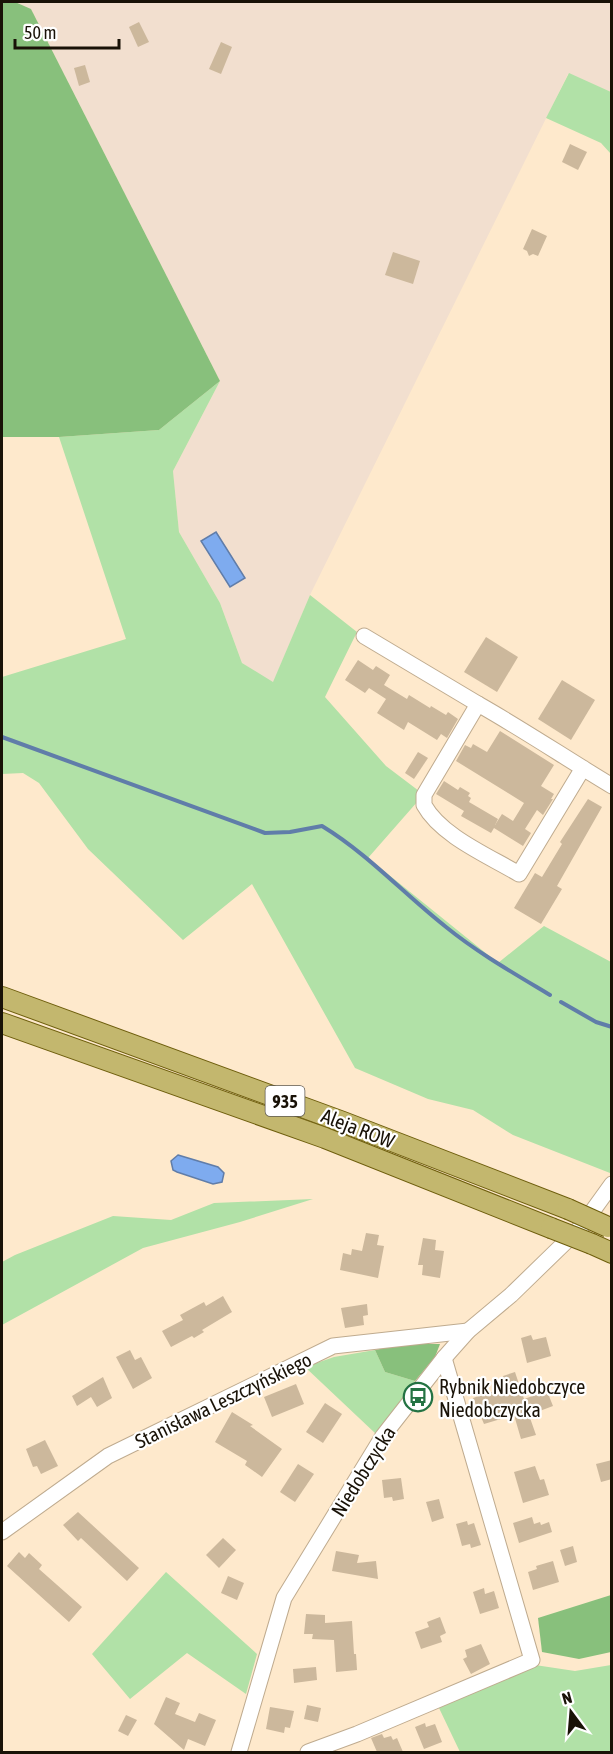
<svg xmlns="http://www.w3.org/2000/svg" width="613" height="1754" viewBox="0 0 613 1754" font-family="'Asap Condensed',sans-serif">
<rect width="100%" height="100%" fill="#fee9cc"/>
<polygon fill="#f2dfcf" points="15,2 611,2 611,92 568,74 310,595 273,683 242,663 220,603 179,532 173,471 220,381 31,9"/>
<g fill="#b1e1a7">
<polygon points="569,73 611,92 611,154 601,143 546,118"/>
<polygon points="220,381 173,471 179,532 220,603 242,663 273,682 310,595 357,632 325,697 386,766 419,791 418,801 368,858 498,963 544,926 611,962 610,1173 513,1135 473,1110 428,1099 355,1068 252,884 183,940 88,849 39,783 23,773 2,774 2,677 126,639 59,437 159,430"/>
<polygon points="313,1199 240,1222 143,1248 2,1325 2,1262 15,1255 113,1216 171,1220 214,1203"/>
<polygon points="375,1350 385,1372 415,1381 376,1434 305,1367 334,1357"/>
<polygon points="166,1572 257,1654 246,1694 187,1653 130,1699 92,1654"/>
<polygon points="535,1665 575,1671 611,1665 611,1752 460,1752 439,1708"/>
</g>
<g fill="#88c07c">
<polygon points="2,2 15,2 31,9 220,381 159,430 59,437 2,437"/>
<polygon points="405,1344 440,1344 435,1357 415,1381 385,1372 375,1350"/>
<polygon points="611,1595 611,1652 579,1659 542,1652 538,1618"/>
</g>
<g fill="#7eabef" stroke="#607da9" stroke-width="1.5">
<polygon points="216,532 245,578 230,587 201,541"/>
<polygon points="178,1155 218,1167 224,1173 222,1182 213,1184 177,1172 173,1170 171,1161"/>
</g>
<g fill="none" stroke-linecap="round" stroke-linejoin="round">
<g stroke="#607da9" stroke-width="4">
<path d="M2 737 265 833 290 832 322 826C368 854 404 894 446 927 478 953 515 974 550 995"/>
<polyline points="561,1002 596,1022 612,1027"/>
</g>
</g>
<g fill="#ccb89c">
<polygon points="139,22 149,42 138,47 129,27"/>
<polygon points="221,42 232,47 221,74 209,69"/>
<polygon points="85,65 90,82 79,86 74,68"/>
<polygon points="570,144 587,152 578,170 562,162"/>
<polygon points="532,229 547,236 538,256 533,254 529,256 527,251 523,249"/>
<polygon points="393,252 420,261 413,284 385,275"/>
<polygon points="486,637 518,657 497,692 464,672"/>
<polygon points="358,660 373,670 376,666 390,675 384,685 407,699 409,695 430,708 431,706 446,715 448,712 458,719 447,738 441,734 437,740 408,722 404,730 377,713 386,699 369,688 365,693 345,680"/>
<polygon points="562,680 595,700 571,740 538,719"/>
<polygon points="500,731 554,765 541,786 554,794 551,799 553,799 543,815 537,810 525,829 531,833 523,846 494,828 491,833 461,816 464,811 436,794 444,781 458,790 460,787 470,793 468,796 471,798 469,802 498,819 495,825 502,814 513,821 524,803 456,761 465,745 471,748 473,744 487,752"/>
<polygon points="418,752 428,758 414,779 405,773"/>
<polygon points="588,799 602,807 557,886 562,889 541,924 514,908 535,873 542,877 562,844 560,842"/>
<polygon points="366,1233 379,1235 377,1245 384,1246 378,1278 340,1270 343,1253 351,1255 352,1249 362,1251"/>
<polygon points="423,1238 436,1240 435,1250 444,1251 440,1278 422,1275 423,1265 418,1265"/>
<polygon points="223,1296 232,1312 202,1330 204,1332 194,1338 192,1336 171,1347 162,1331 183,1320 180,1315 204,1302 206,1306"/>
<polygon points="367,1304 368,1315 363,1316 364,1325 345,1328 341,1308"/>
<polygon points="531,1335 533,1340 546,1337 551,1356 527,1363 521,1338"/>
<polygon points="130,1350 135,1360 141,1357 152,1378 133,1389 116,1357"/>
<polygon points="515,1372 524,1399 547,1391 553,1406 529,1415 536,1435 521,1439 514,1415 484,1424 473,1398 507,1387 503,1376"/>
<polygon points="103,1377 112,1398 97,1407 91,1397 77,1406 72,1396"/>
<polygon points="296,1384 304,1404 272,1417 264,1397"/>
<polygon points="325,1403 342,1414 323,1443 306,1432"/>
<polygon points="232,1412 253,1425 250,1426 282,1449 262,1477 245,1465 247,1461 215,1442"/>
<polygon points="45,1440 58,1466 41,1474 37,1466 33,1467 26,1449"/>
<polygon points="612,1460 612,1479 601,1482 596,1464"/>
<polygon points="298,1464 314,1474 295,1502 280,1492"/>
<polygon points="535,1466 540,1480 544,1479 549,1495 523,1503 514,1472"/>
<polygon points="401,1478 404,1499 393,1501 392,1497 384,1498 382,1480"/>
<polygon points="439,1499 444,1518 432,1522 426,1502"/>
<polygon points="78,1512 139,1568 127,1581 81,1538 78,1541 63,1525"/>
<polygon points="532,1517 534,1524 540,1522 541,1525 549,1522 552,1532 519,1543 513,1523"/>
<polygon points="467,1521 468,1525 474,1523 481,1545 471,1548 470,1544 462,1546 456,1524"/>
<polygon points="223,1538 236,1550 219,1568 206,1555"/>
<polygon points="573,1546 577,1562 565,1566 560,1550"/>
<polygon points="336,1551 359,1555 357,1563 376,1561 378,1579 332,1571"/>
<polygon points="19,1552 25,1558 29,1553 42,1565 39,1569 82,1607 69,1622 7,1566"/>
<polygon points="553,1561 559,1582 533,1590 528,1572 537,1569 536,1566"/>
<polygon points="228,1576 244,1583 237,1600 221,1593"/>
<polygon points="484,1588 485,1594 494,1591 499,1608 480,1614 473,1592"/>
<polygon points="306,1614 325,1615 325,1623 352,1621 354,1654 356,1654 357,1670 336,1672 334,1640 312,1639 313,1634 304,1634"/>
<polygon points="440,1617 446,1633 440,1636 442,1642 421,1649 415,1632 429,1627 427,1622"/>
<polygon points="481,1644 490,1664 471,1674 463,1659 467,1657 465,1650"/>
<polygon points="316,1667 317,1680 294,1683 293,1669"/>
<polygon points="166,1697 180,1703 175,1714 195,1722 199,1713 216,1720 205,1746 188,1739 184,1750 154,1724"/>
<polygon points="307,1705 321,1708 318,1722 304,1719"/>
<polygon points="270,1707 294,1711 290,1728 285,1727 284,1733 266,1729"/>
<polygon points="126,1715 137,1720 128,1736 118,1731"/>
<polygon points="425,1723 426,1727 435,1724 442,1742 424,1749 415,1727"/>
<polygon points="382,1734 384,1738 391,1736 393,1740 397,1738 403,1752 377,1752 371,1738"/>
</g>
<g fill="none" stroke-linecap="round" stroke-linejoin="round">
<g stroke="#bfab8f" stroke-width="17">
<g id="minor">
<polyline points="364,636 478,704"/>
<path d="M583 768 519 874C489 856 441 836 424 805V795L478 704C524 730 567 759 612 786"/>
<polyline points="2,1532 108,1456 333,1346 468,1331"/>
<polyline points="239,1752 284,1598 383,1436 444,1358 468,1331 511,1295 581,1227 612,1184"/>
<polyline points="308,1752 357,1734 532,1660 444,1358"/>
</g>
</g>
<g stroke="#6e5e0c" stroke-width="22">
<g id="major">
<polyline points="2,997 343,1122 568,1209"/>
<polyline points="2,1023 325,1138 551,1228"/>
<polyline points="592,1244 612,1253"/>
</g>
</g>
<use href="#minor" stroke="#fff" stroke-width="15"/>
<use href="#major" stroke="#c3b76e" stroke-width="20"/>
<g stroke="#6e5e0c" stroke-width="22" stroke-linecap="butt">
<g id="major-bridge">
<polyline points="568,1209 608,1227"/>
<polyline points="551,1228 592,1244"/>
</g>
</g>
<use href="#major-bridge" stroke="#c3b76e" stroke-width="20"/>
</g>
<defs>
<g id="bus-ring" transform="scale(1.5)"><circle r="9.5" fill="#fff" stroke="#247343" stroke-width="1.5"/><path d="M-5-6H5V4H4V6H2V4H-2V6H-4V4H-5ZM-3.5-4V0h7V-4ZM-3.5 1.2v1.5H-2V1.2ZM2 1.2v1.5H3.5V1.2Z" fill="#247343"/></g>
</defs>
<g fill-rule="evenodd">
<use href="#bus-ring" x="418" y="1397"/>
</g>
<g text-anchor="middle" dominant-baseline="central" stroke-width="4.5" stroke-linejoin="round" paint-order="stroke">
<rect fill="#fff" stroke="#5e5951" stroke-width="1.5" x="265.5" y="1086" width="39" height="30" rx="4.5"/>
<g font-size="18" font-weight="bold" fill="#191207">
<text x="285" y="1101">935</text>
</g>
<g font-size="20" fill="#191207" stroke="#fff">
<text transform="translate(358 1128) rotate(21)">Aleja ROW</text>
<text transform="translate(223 1400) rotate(-26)">Stanisława Leszczyńskiego</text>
<text transform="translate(363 1471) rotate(-58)">Niedobczycka</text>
</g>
<g font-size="20" fill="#191207" stroke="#fff" text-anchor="start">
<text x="439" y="1386">Rybnik Niedobczyce<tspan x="439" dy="23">Niedobczycka</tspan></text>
</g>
</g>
<rect width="613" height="1754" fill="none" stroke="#191207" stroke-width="6"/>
<g transform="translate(571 1712) rotate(344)" stroke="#ffffff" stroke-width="4.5" paint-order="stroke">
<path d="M0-4.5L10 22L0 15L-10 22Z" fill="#191207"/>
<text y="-9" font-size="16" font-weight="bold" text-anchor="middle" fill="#191207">N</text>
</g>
<path d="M15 39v9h104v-9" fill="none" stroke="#191207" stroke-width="3"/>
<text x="24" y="39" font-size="18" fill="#191207" stroke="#ffffff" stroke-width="4.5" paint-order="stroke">50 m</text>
</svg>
